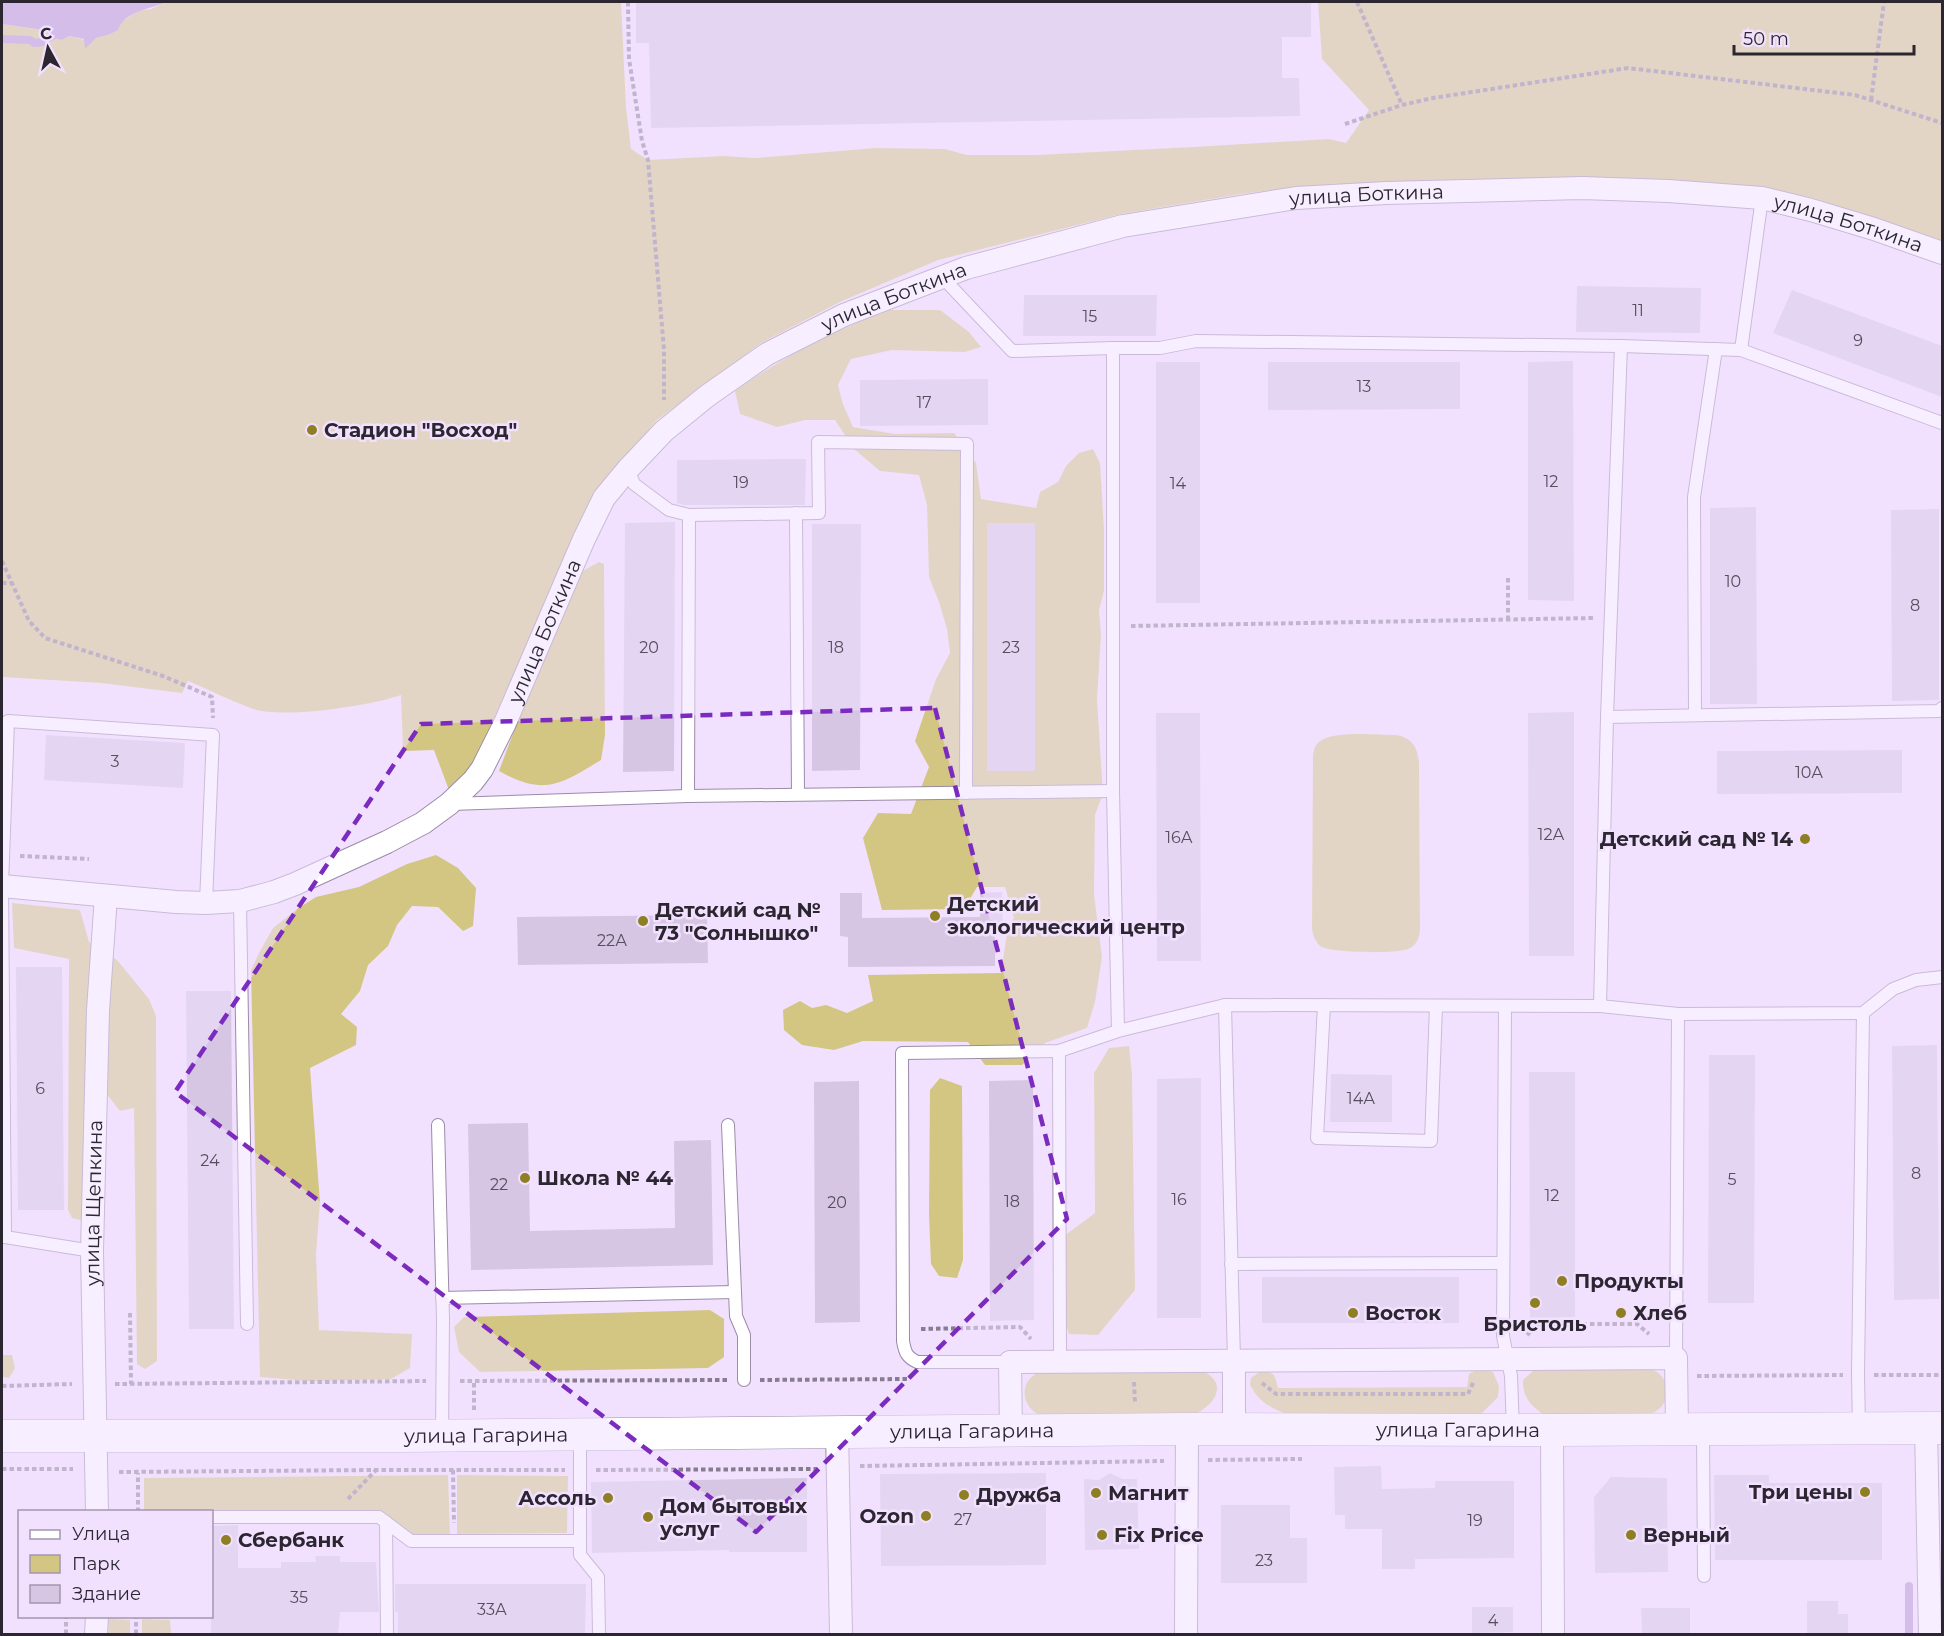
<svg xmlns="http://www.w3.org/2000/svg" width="1944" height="1636" viewBox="0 0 1944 1636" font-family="Montserrat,sans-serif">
<rect width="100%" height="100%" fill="#f1e1ff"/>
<g fill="#d3c682">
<path d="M167 2H621L626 107 631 149 648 160 724 156 755 158 875 148 945 149 967 155H1036L1193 147 1329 139 1346 143 1369 110 1322 59 1318 2H1942V241L1814 198 1762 187 1371 184 1296 187 1241 194 1121 214 938 260 840 302 761 343 657 420 595 492 474 763 449 790 434 750 403 751 401 695C370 706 283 719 253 709 231 701 210 690 188 681L182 693 101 683 2 677V24L50 31 46 39 48 44 56 39 62 40 69 36 85 40V48L96 38 108 35 120 23 138 11 151 9Z"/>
<path d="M888 310H940L969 332 981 347 965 352 892 350 851 359 838 385 843 404 853 427 895 434 954 433 976 463 981 499 1036 508 1040 492 1058 482 1066 466 1079 453 1093 449 1100 463 1104 529V591L1099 610 1101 634 1097 699 1103 794 1095 815 1094 894 1102 957 1095 1002 1087 1028 1045 1043 1022 1065H985L968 1042 863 1041 834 1050 802 1045 784 1030 783 1010 800 1001 812 1008 826 1005 847 1013 873 1001 868 975 1001 973 1008 926 1014 918 1005 887H977L964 909 882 910 863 838 878 813 911 814 929 767 915 741 936 679 950 653 947 629 939 602 929 577 927 505 919 475 880 471 854 449 835 420H805L777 427 740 414 735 391C783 357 833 331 888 310Z"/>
<path d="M599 562 604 564 605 735 601 760C560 785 544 796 499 771L536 672 579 573Z"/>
<path d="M1396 735C1412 738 1417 746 1419 762L1420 930C1419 939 1417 945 1408 949 1397 954 1329 953 1320 946 1315 941 1313 935 1312 929L1313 755C1314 750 1315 745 1319 742 1332 730 1378 735 1396 735Z"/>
<polygon points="436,855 458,868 476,888 473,926 463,931 438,907 412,906 397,925 388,946 368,965 360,991 341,1014 357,1027 356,1045 310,1068 320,1203 316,1254 319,1330 412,1334 410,1368 391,1379 309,1381 260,1377 251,970 259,953 273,928 297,909 316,897 359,887 407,864"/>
<polygon points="12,903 80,910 89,942 117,960 149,999 156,1016 157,1361 145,1369 137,1364 134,1108 120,1111 105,1092 85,1221 72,1218 68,1210 69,959 14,948"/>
<polygon points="1129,1046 1132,1074 1135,1290 1098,1335 1069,1334 1061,1309 1060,1239 1095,1213 1094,1073 1109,1048"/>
<polygon points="940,1078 962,1086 963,1260 957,1278 939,1276 931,1264 929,1214 930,1090"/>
<polygon points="710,1310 724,1319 724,1357 708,1368 480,1372 459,1352 454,1327 464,1317"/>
<polygon points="2,1355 12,1355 15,1368 9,1378 2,1377"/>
<path d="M1476 1370H1485L1493 1372 1499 1386 1498 1397 1481 1414H1287C1270 1408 1258 1401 1250 1385L1251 1378 1261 1371C1276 1373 1274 1374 1278 1388L1467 1387 1469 1374Z"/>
<path d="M1534 1370H1653C1674 1379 1671 1410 1648 1414L1544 1415C1531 1406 1522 1397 1523 1380Z"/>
<path d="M1203 1371C1231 1385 1212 1408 1191 1416L1040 1415C1024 1409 1018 1386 1034 1375 1036 1373 1040 1373 1043 1372Z"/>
<polygon points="448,1475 450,1534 412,1535 379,1510 144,1511 144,1478"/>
<polygon points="457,1475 568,1476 567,1533 457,1534"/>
<polygon points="109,1619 130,1620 130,1634 108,1634"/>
<polygon points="142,1619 170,1620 171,1634 142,1634"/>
</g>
<path fill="#b290cc" d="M2 2H167C151 9 124 11 118 30L108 35 96 38 85 49 84 39 69 36 62 40 56 39C48 44 42 46 34 43L46 39 50 31 2 24Z"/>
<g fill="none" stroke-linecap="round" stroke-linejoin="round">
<g stroke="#b290cc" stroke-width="8">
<polyline points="2,39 30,40 34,43 44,42"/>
<polyline points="1909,1634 1909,1586"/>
</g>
</g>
<g fill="#d6c6e3">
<polygon points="636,2 1311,2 1311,37 1282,37 1282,78 1299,78 1300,116 651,128 649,43 636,43"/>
<polygon points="1577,286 1701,288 1700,333 1576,332"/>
<polygon points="1792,290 1942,346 1942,397 1773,333"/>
<polygon points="1024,295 1157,295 1156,336 1023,336"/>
<polygon points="1573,361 1574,601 1528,600 1528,362"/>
<rect x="1156" y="362" width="44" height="241"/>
<polygon points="1268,362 1460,362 1460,409 1268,410"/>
<polygon points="988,379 988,425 860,426 860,380"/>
<polygon points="806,459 805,505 684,505 677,503 677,460"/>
<polygon points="1756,507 1757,704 1710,704 1710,508"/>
<polygon points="1939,509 1939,700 1892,701 1891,510"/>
<polygon points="675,522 674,771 623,772 625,523"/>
<rect x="987" y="523" width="48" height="248"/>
<polygon points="812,524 861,524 860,770 812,771"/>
<polygon points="1574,712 1574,956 1529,956 1528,713"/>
<polygon points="1156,713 1200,713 1201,961 1157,961"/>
<polygon points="46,735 185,743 183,788 44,780"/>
<polygon points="1902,750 1902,793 1717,794 1717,751"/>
<polygon points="1002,892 1003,935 995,935 995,966 848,967 848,937 840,936 840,893 862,893 862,918 980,917 980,893"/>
<polygon points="707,915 708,963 518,965 517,917"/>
<polygon points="16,967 62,967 64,1210 18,1210"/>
<polygon points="186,991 231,991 234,1329 189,1329"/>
<polygon points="1937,1045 1939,1299 1894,1300 1892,1046"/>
<polygon points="1709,1055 1755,1055 1754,1303 1708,1303"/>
<polygon points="1529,1072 1575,1072 1575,1317 1530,1318"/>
<polygon points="1331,1074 1392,1075 1392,1122 1330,1122"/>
<polygon points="1201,1078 1201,1318 1157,1318 1157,1079"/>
<polygon points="1033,1080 1034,1320 990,1321 989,1081"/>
<polygon points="859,1081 860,1322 815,1323 814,1082"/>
<polygon points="528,1123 530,1231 675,1228 674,1141 711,1140 713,1265 471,1270 468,1124"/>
<rect x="1262" y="1277" width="197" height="46"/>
<polygon points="1381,1466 1382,1489 1435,1488 1435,1481 1514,1481 1514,1558 1415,1559 1415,1569 1382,1569 1382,1529 1345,1529 1345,1515 1335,1515 1334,1467"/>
<polygon points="1046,1473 1046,1565 881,1566 880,1474"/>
<polygon points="1110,1473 1123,1479 1137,1479 1139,1549 1085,1550 1084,1479 1099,1480"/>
<polygon points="1714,1475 1769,1475 1769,1483 1882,1483 1882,1560 1715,1560"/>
<polygon points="1611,1477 1667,1478 1668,1572 1595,1573 1594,1497"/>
<polygon points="807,1478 807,1552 729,1552 729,1550 592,1553 591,1482"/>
<polygon points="1221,1505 1290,1505 1290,1538 1307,1538 1307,1583 1221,1583"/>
<polygon points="238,1525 238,1568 281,1568 281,1562 316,1562 315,1556 340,1556 340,1562 376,1562 379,1612 340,1612 338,1635 211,1635 212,1526"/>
<polygon points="395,1584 586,1584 585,1635 398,1635 398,1612 395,1612"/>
<polygon points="1807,1601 1838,1601 1838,1614 1848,1614 1848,1635 1807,1635"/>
<polygon points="1472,1607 1513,1607 1513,1632 1472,1633"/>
<polygon points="1641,1608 1690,1608 1690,1635 1642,1635"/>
</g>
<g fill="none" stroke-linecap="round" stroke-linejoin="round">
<g stroke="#9a8ba7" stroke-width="14">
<g id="lane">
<polyline points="942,277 1012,351 1113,348"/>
<polyline points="1741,350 1762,198"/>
<polyline points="628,469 634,484 669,510 689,515 819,513 818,442 967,444 966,793"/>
<polyline points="796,513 798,794"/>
<polyline points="1695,714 1694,497 1716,349"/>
<polyline points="1607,717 1621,346"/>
<polyline points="688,796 689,515"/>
<polyline points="451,804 688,796 1113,791"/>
<polyline points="240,901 247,1324"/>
<polyline points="1225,1005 1234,1360"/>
<polyline points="1324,1005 1317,1138 1431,1141 1436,1006"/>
<polyline points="1600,1006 1607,717 1939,711 1942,708"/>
<polyline points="1505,1007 1503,1336 1511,1376 1513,1429"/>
<polyline points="1118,1031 1113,791 1113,348 1160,348 1196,341 1621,346 1741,350 1942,423"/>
<polyline points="1059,1051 1060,1361"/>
<polyline points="438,1125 443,1319 442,1435"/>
<polyline points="728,1125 736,1316 744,1335 744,1380"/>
<polyline points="92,1251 5,1237 2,886 8,721 213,735 206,903"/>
<polyline points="1231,1264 1503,1263"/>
<polyline points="442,1298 735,1292"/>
<polyline points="1676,1358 1678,1014"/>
<path d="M1010 1362H917C907 1357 905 1353 903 1341L902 1053 1059 1051 1118 1031 1225 1005 1600 1006 1678 1014 1863 1013 1893 989 1916 980 1942 977"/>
<polyline points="1859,1427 1858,1375 1863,1013"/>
<polyline points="1703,1430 1704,1576"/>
<polyline points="580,1435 580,1555 598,1577 599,1634"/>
<polyline points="212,1517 379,1517 411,1541 580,1541"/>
<polyline points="386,1522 387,1634"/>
</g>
</g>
<g stroke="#9a8ba7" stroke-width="24">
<g id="street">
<path id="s1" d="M2 886 176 902 206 903 240 901 274 892 295 884 387 842 423 823 449 804 473 781 482 769 505 723 584 539 604 498 628 469 664 431 707 396 767 354 844 315 966 268 1123 226 1296 198 1386 193 1582 188 1668 191 1762 198 1811 210 1874 229 1942 253"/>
<polyline points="1234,1360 1234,1428"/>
<polyline points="1926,1428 1930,1634"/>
<polyline points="1552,1430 1553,1634"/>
<polyline points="837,1431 841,1634"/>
<polyline points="1011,1431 1010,1362 1676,1358 1677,1429"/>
<path id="s2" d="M97 1512 92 1251 98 1010 106 896"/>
<polyline points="96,1634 97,1616"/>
<polyline points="1186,1634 1187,1429"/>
</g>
</g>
<g stroke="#9a8ba7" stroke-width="33">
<g id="secondary">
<path id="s3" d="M2 1436H402L1187 1429 1552 1430 1942 1428"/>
</g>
</g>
<g stroke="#877c90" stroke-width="4" stroke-dasharray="4.5 3" stroke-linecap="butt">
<polyline points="628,2 629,59 642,141 648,160 664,350 664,400"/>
<polyline points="1357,2 1402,105"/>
<polyline points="1871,100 1884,2"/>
<polyline points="1345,124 1402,105 1433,98 1628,68 1855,95 1942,123"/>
<polyline points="2,561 29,621 45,638 163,676 212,697 213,718"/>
<polyline points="2,583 12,583"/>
<polyline points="1508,620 1508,575"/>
<polyline points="1131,626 1594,618"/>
<polyline points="20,856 89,859"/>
<polyline points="130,1313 131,1384"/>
<polyline points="921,1329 1020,1327 1031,1339"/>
<polyline points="1527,1335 1538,1324 1637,1324 1649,1334"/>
<polyline points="1874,1375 1942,1375"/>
<polyline points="1697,1376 1843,1375"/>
<polyline points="760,1380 909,1379"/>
<polyline points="460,1381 729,1380"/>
<polyline points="1134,1382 1135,1404"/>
<polyline points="1262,1383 1276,1394 1468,1394 1474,1381"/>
<polyline points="115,1384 426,1381"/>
<polyline points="2,1386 72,1384"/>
<polyline points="474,1410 474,1380"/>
<polyline points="1208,1460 1302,1459"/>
<polyline points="860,1466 1164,1461"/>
<polyline points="2,1469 73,1469"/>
<polyline points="453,1470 454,1523"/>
<polyline points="596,1470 817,1469"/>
<polyline points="119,1472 377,1470 565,1470"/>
<polyline points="348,1499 376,1470"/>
<polyline points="138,1512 138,1473"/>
<polyline points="66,1634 66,1616"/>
<polyline points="136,1634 136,1616"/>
</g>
<use href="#lane" stroke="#fff" stroke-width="12"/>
<use href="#street" stroke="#fff" stroke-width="22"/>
<use href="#secondary" stroke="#fff" stroke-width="32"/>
</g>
<path d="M0 0H1944V1636H0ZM935 708 1067 1219 756 1532 175 1092 421 724Z" fill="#f1e1ff" fill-opacity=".55" fill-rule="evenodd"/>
<path fill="none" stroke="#7b2cbf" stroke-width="4.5" stroke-dasharray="12 8" stroke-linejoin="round" d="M935 708 1067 1219 756 1532 175 1092 421 724Z"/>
<g fill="#8e7e24" stroke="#f1e1ff" stroke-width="2">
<circle cx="312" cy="430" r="6"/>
<circle cx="1805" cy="839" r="6"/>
<circle cx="935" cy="916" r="6"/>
<circle cx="643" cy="921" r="6"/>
<circle cx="525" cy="1178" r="6"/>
<circle cx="1562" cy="1281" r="6"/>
<circle cx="1535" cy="1303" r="6"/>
<circle cx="1353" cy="1313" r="6"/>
<circle cx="1621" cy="1313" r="6"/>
<circle cx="1865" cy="1492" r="6"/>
<circle cx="1096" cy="1493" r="6"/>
<circle cx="964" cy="1495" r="6"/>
<circle cx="608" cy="1498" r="6"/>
<circle cx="926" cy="1516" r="6"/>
<circle cx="648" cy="1517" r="6"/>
<circle cx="1102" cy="1535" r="6"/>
<circle cx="1631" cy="1535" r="6"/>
<circle cx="226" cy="1540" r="6"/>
</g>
<g text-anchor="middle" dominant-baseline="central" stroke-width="5" stroke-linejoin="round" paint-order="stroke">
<g font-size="16" fill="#564e5e">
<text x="1638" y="310">11</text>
<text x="1090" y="316">15</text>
<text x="1858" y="340">9</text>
<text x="1364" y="386">13</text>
<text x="924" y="402">17</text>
<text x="1551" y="481">12</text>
<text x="741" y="482">19</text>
<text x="1178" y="483">14</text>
<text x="1733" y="581">10</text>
<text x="1915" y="605">8</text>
<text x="649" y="647">20</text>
<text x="836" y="647">18</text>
<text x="1011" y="647">23</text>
<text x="115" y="761">3</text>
<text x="1809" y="772">10А</text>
<text x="1551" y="834">12А</text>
<text x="1179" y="837">16А</text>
<text x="612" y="940">22А</text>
<text x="40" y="1088">6</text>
<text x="1361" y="1098">14А</text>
<text x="210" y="1160">24</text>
<text x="1916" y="1173">8</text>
<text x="1732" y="1179">5</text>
<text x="499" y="1184">22</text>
<text x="1552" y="1195">12</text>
<text x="1179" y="1199">16</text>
<text x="1012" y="1201">18</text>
<text x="837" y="1202">20</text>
<text x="963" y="1519">27</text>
<text x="1475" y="1520">19</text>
<text x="1264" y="1560">23</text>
<text x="299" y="1597">35</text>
<text x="492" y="1609">33А</text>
<text x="1493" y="1620">4</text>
</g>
<g font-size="20" fill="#2c2631" stroke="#f1e1ff">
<text stroke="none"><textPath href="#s1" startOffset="1660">улица Боткина</textPath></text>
<text stroke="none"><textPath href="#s1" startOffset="2146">улица Боткина</textPath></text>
<text stroke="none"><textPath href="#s1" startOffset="1174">улица Боткина</textPath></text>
<text stroke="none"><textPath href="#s1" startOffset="670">улица Боткина</textPath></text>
<text stroke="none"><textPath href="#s2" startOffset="309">улица Щепкина</textPath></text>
<text stroke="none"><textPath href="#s3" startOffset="1456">улица Гагарина</textPath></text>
<text stroke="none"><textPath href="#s3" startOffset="970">улица Гагарина</textPath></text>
<text stroke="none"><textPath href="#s3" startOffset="484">улица Гагарина</textPath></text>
</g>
<g font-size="20" font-weight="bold" fill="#2c2631" stroke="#f1e1ff" text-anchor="start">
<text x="324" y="430">Стадион "Восход"</text>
<text x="1793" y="839" text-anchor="end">Детский сад № 14</text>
<text x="947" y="904">Детский<tspan x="947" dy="23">экологический центр</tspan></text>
<text x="655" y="910">Детский сад №<tspan x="655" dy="23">73 "Солнышко"</tspan></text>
<text x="537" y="1178">Школа № 44</text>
<text x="1574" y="1281">Продукты</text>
<text x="1365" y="1313">Восток</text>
<text x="1633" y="1313">Хлеб</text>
<text x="1535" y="1324" text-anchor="middle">Бристоль</text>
<text x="1853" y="1492" text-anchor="end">Три цены</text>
<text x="1108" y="1493">Магнит</text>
<text x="976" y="1495">Дружба</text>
<text x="596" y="1498" text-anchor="end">Ассоль</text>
<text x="660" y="1506">Дом бытовых<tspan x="660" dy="23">услуг</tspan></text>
<text x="914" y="1516" text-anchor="end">Ozon</text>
<text x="1114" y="1535">Fix Price</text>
<text x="1643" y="1535">Верный</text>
<text x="238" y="1540">Сбербанк</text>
</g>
</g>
<rect width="1944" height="1636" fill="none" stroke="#2c2631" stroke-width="6"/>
<rect x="18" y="1510" width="195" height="108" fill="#f1e1ff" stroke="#a296ad" stroke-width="1.5"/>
<rect x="30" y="1530" width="30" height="9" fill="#ffffff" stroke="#a296ad" stroke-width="1.5"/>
<text x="72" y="1540" font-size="18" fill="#2c2631">Улица</text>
<rect x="30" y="1555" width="30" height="18" fill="#d3c682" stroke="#a296ad" stroke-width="1.5"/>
<text x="72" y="1570" font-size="18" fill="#2c2631">Парк</text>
<rect x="30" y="1585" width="30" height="18" fill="#d6c6e3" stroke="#a296ad" stroke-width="1.5"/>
<text x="72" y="1600" font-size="18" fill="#2c2631">Здание</text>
<g transform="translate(48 48) rotate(352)" stroke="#f1e1ff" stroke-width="4.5" paint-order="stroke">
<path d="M0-4.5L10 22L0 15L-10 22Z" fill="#2c2631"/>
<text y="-9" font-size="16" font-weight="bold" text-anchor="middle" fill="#2c2631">С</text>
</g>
<path d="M1734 45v9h180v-9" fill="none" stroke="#2c2631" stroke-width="3"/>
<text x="1743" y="45" font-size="18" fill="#2c2631" stroke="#f1e1ff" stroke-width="4.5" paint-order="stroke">50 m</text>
</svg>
